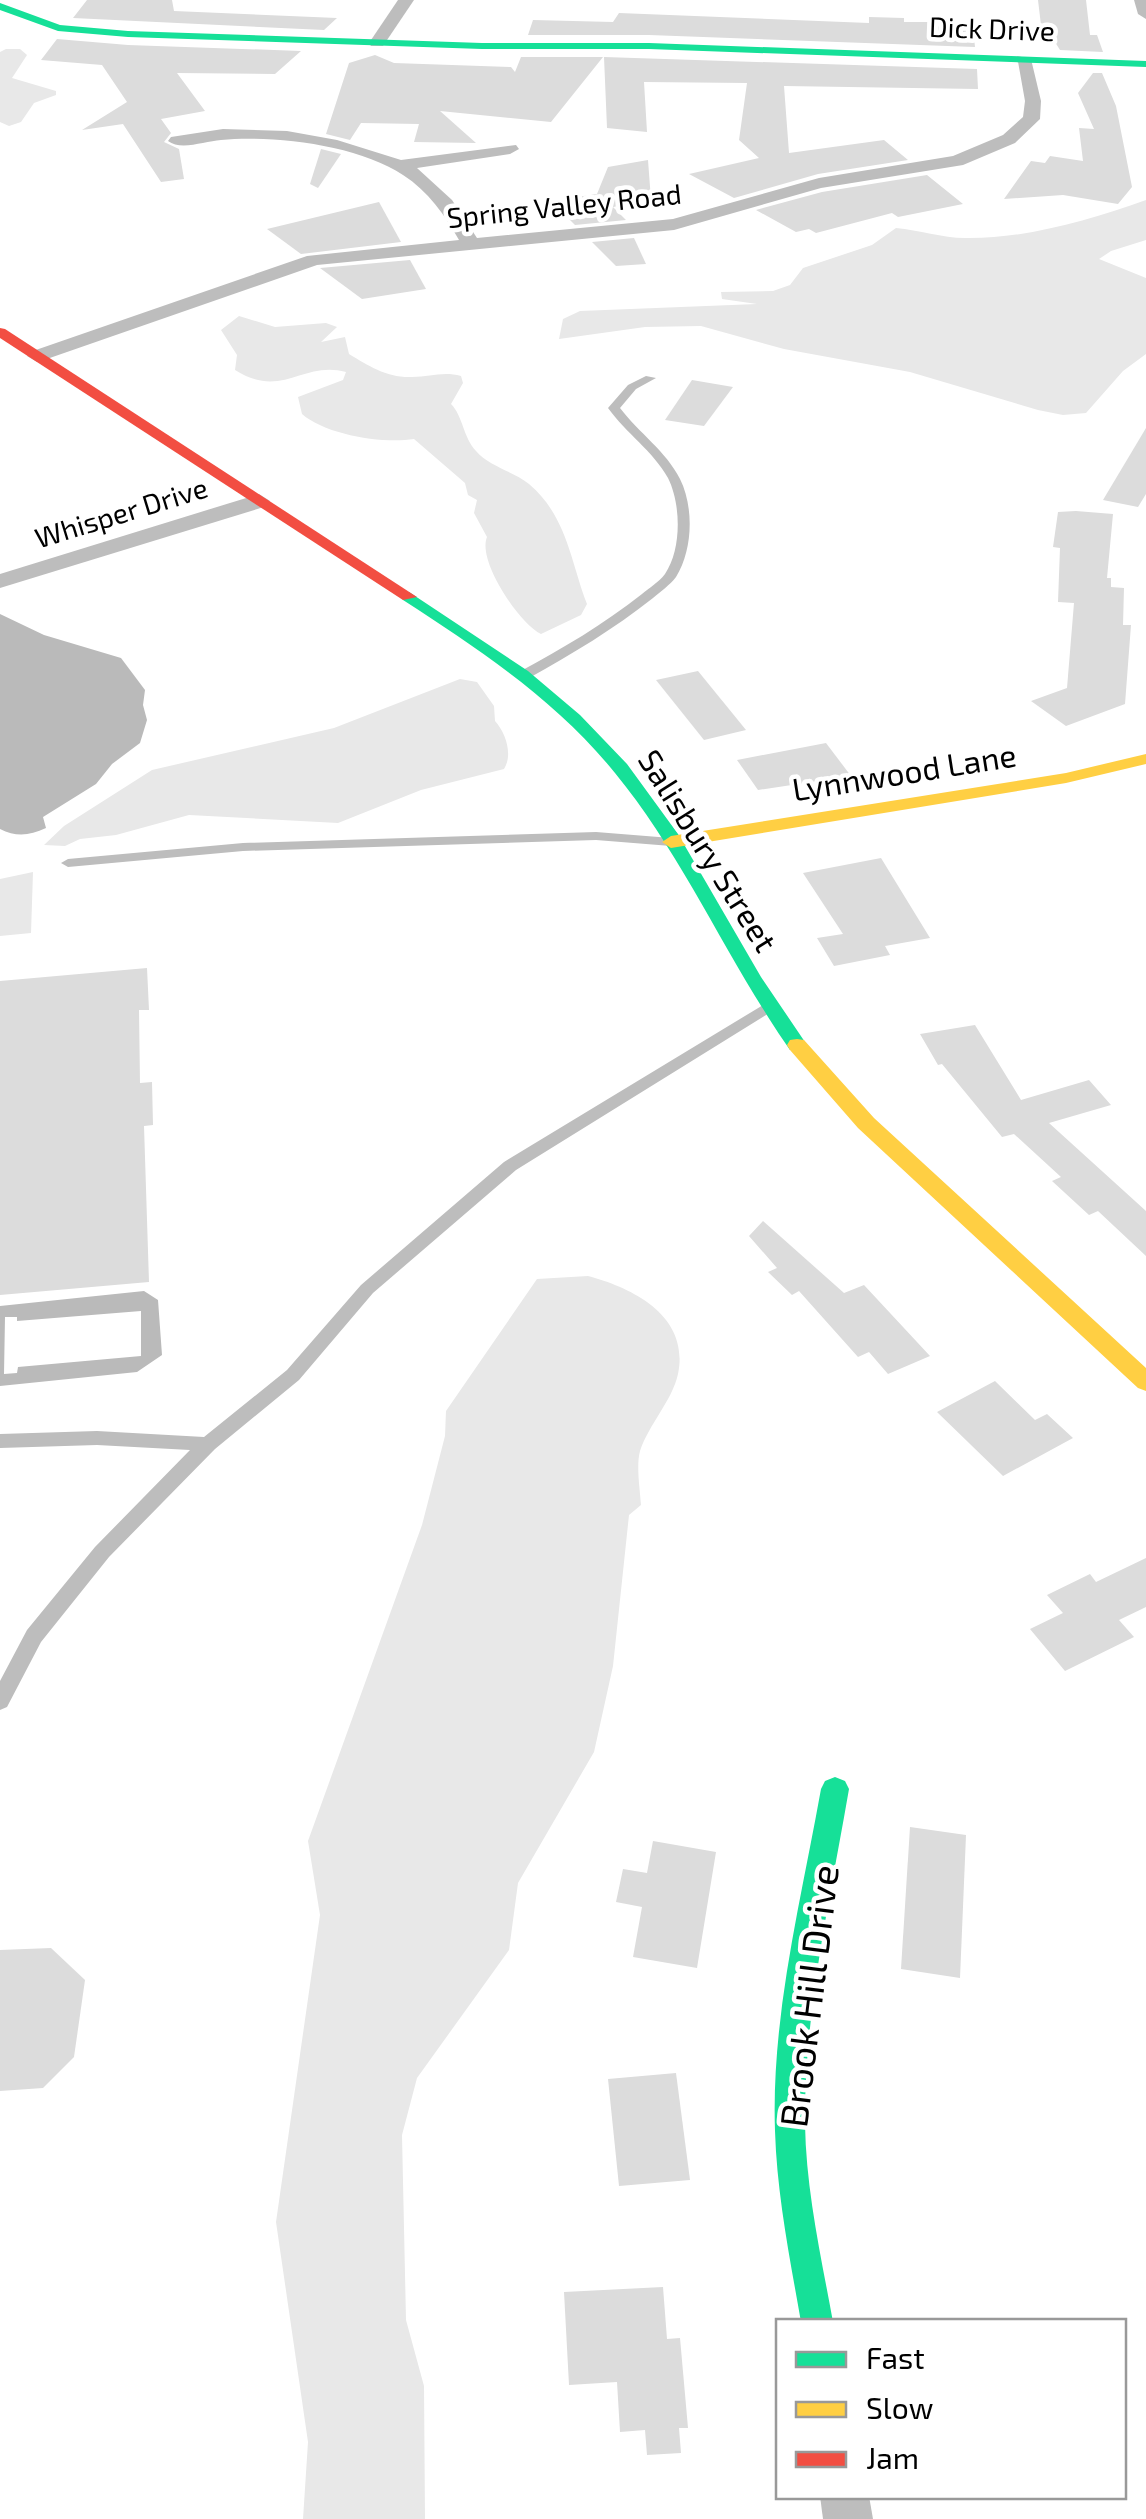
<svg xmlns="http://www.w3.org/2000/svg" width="1146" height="2519" viewBox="0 0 1146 2519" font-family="'Exo 2',sans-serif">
<rect width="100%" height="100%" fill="#fff"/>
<g fill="#e8e8e8">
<polygon points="6,49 20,49 27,55 12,78 56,91 56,95 34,103 21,122 9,126 0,122 0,52"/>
<path d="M1146 200V240L1111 251 1099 259 1146 278V354L1123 371 1086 413 1063 415 1038 410 910 372 784 349 701 326 645 327 559 339 563 319 580 311 757 304 722 299 721 292 773 291 790 285 803 268 872 245 896 228C919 230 942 238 965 238 1026 239 1089 220 1146 200Z"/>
<path d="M239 316 275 327 326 323 337 327 321 342 345 337 349 354C369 366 387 378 412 377 430 377 443 371 461 376L463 383 451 404C463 416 463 437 476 451 490 467 513 471 529 484 567 516 571 563 587 604L581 615 541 634C519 623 477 561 487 537L474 513 477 500 468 495 465 483 414 439C383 444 326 435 302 414L298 397 343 380 346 372C303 360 282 400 235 370L237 355 221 330Z"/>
<path d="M460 679 477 682 494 706 495 721C506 733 513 755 504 769L421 790 338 823 189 815 116 835 80 839 65 846 44 845 64 826 152 770 334 728Z"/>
<polygon points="33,872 31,933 0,936 0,879"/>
<path d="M588 1276C633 1288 690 1316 678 1374 672 1401 649 1424 640 1451 636 1466 640 1489 641 1505L629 1515 613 1666 594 1752 518 1883 509 1950 417 2078 402 2135 406 2320 424 2386 425 2519H303L308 2442 276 2222 320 1915 308 1841 422 1525 445 1436 446 1411 537 1279Z"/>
</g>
<g fill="#bababa" fill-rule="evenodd">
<path d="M0 614 44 635 121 658 145 690 143 705 147 720 140 743 112 764 96 784 43 817 46 828C29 836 16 837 0 829Z"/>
<path d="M144 1291 158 1300 162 1355 137 1372 0 1386V1306ZM141 1311V1356L18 1367 17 1373 4 1374 5 1317H17V1321Z"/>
</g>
<g fill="#dcdcdc">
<polygon points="87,0 172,0 174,11 337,18 324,30 73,18"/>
<polygon points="1038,0 1086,0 1090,35 1097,35 1103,52 1060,50 1055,42 1043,42"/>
<polygon points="619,13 869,23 869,17 904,18 904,22 928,22 928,26 973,28 975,47 649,35 528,35 533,20 613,22"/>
<polygon points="57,39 128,45 301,51 275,74 177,73 205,111 161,119 171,133 164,142 179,149 184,179 161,182 123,124 82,130 127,102 102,65 41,60"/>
<polygon points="375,55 394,63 511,67 515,72 521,57 603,57 551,122 440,111 476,143 414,142 419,124 361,123 350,140 326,134 349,63"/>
<polygon points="604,57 977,69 978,89 784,86 789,153 884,140 908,160 818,174 734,198 689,174 759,158 739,140 747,83 644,82 647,132 607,128"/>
<polygon points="1093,73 1102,73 1116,106 1132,187 1118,204 1063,195 1004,199 1031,161 1045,163 1050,156 1083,161 1079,128 1094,129 1078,93"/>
<polygon points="321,149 341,154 318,188 310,184"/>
<polygon points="648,160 651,200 613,207 626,220 575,225 551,201 597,194 608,167"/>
<polygon points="927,175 963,204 898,217 892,213 816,233 809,229 796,232 756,210 822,192"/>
<polygon points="379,202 401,242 301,254 267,229"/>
<polygon points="634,238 646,264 616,266 592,242"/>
<polygon points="410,260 426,289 362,299 320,268"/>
<polygon points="692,380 733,387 704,426 665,420"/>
<polygon points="1146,428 1146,494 1138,507 1103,500"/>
<polygon points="1076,511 1113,514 1107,578 1111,578 1111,587 1124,588 1123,625 1131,625 1125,704 1066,726 1031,701 1067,688 1074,603 1058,602 1060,548 1053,547 1058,512"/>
<polygon points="698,671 746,730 704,740 656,680"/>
<polygon points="826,743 851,776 758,790 737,760"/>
<polygon points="881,858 930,938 885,946 890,955 834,966 817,938 843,934 803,873"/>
<polygon points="147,968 149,1010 139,1010 140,1083 152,1082 153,1125 144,1126 149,1282 0,1295 0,981"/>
<polygon points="975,1025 1021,1100 1089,1080 1111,1105 1049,1123 1146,1211 1146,1256 1098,1211 1089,1215 1052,1181 1061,1177 1014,1134 1002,1137 942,1064 938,1065 920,1034"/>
<polygon points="763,1221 844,1293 864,1285 930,1356 888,1374 869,1352 858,1357 799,1291 792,1295 768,1272 777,1268 749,1236"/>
<polygon points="995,1381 1035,1420 1047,1414 1073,1438 1003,1476 937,1412"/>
<polygon points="1146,1558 1146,1607 1119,1620 1134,1637 1065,1671 1030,1629 1063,1613 1047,1595 1090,1574 1096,1582"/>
<polygon points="910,1827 966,1835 960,1978 901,1969"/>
<polygon points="653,1841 716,1852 697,1968 633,1957 642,1907 616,1902 623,1869 647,1873"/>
<polygon points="51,1948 85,1980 74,2057 43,2088 0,2091 0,1950"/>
<polygon points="676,2073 690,2180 619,2186 608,2079"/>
<polygon points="663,2287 667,2339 680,2338 688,2428 679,2428 681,2453 647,2455 645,2430 620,2432 617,2382 569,2385 564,2292"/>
</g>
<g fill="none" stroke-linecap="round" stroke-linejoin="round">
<g fill="#bdbdbd" fill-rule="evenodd">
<path d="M646 376 656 378 636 389 620 408C639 433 666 451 680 479 694 507 693 550 676 577 670 585 661 591 653 598 614 629 572 654 529 678H519V672C562 649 604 624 642 594 649 588 659 582 665 574 682 549 681 504 668 478 653 451 626 433 608 408L628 385Z"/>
<polygon points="596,832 671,838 678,842 671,846 596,840 243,851 68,867 61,863 68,859 243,843"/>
<polygon points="768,1002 774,1004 776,1007 774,1010 516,1170 373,1293 299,1380 215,1449 109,1557 41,1642 7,1707 0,1710 0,1681 27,1630 95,1547 190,1450 97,1445 0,1448 0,1434 97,1431 204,1437 287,1370 361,1285 504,1162"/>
</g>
<g fill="#bdbdbd" fill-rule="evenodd">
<polygon points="398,0 414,0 383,46 371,46 369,43"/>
<polygon points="1134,0 1146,0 1146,19 1138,14"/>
<path d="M1017 56 1031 59 1041 101 1040 119 1015 143 963 165 821 188 674 230 317 265 44 360 37 362 27 356 30 352 307 256 459 240C445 215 428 191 403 175 358 145 274 135 221 140 205 141 181 151 168 141L171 137 223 129 287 131 337 140 401 160 516 145 519 149 510 154 417 168 452 200 477 238 673 219 819 178 953 156 1003 135 1023 117 1025 101Z"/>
<polygon points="259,494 270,501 267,506 0,588 0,574"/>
<polygon points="820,2496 869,2496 873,2519 823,2519"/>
</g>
<g fill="#16e098" fill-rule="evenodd">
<polygon points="0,3 60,25 128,31 482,43 649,43 1146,61 1146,67 649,49 482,49 128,37 58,31 0,10"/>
<path d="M409 592 528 671 580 715 627 764 678 834 761 977 807 1045 804 1050H790C727 960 684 857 615 773 557 701 480 650 403 600L401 597Z"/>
<path d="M835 1777 845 1781 849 1789C830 1900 804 2011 805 2124 806 2190 821 2256 833 2322H801C790 2259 777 2195 775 2131 771 2016 801 1901 821 1789L825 1781Z"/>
</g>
<g fill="#ffcf43" fill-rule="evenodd">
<polygon points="1146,754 1146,764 1066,783 671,848 662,842 671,836 1066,773"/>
<polygon points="797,1039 804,1040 874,1118 1146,1368 1146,1391 1138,1388 858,1128 790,1050 787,1045 790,1040"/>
</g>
<polygon fill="#f24e42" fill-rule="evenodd" points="0,328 5,329 417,597 403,600 0,338"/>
</g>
<g text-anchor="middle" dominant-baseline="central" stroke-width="9" stroke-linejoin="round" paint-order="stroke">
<g font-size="28" fill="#000" stroke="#fff">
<text transform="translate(992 28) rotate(2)">Dick Drive</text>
<text transform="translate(564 205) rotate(-6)">Spring Valley Road</text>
<text transform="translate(121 512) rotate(-17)">Whisper Drive</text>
</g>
<g font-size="32" fill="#000" stroke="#fff">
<text transform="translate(904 771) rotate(-9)">Lynnwood Lane</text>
<text transform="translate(709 850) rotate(58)">Salisbury Street</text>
</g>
<g font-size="38" fill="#000" stroke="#fff">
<text transform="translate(808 1996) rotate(-83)">Brook Hill Drive</text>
</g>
</g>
<rect x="776" y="2319" width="350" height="180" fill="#ffffff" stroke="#999999" stroke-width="2.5"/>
<rect x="796" y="2352" width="50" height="15" fill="#16e098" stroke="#999999" stroke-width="2.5"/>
<text x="866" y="2369" font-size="30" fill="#000000">Fast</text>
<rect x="796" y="2402" width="50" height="15" fill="#ffcf43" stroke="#999999" stroke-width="2.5"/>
<text x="866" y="2419" font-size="30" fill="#000000">Slow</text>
<rect x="796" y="2452" width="50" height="15" fill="#f24e42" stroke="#999999" stroke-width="2.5"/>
<text x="866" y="2469" font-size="30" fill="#000000">Jam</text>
</svg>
